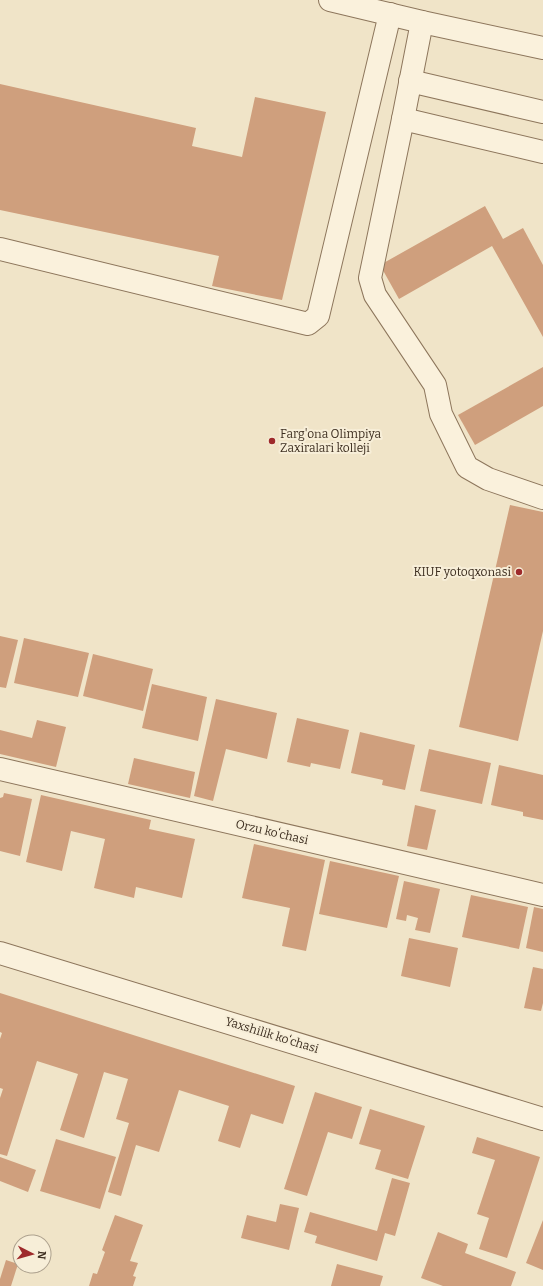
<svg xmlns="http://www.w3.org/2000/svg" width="543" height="1286" viewBox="0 0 543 1286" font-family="Bitter,serif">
<rect width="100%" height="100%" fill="#f0e4c8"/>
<g fill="#cf9f7d">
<polygon points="0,84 196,128 192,146 242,157 255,97 326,112 282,300 212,286 219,256 0,210"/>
<polygon points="485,206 503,239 523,228 543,265 543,337 492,246 399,299 380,265"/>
<polygon points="543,367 543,406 475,445 458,415"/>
<polygon points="510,505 543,512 543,631 518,741 459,727"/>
<polygon points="0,636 18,640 6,688 0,687"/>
<polygon points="24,638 89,653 78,697 14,683"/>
<polygon points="93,654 153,669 143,711 83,696"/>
<polygon points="152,684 207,697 198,741 142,728"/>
<polygon points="216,699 277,713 267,759 226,749 213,801 194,796"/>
<polygon points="297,718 349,730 340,769 311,763 310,767 287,762"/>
<polygon points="37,720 66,727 56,767 0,754 0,730 32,738"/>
<polygon points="360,732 415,745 405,790 382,785 383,780 351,773"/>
<polygon points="429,749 491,763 482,804 420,791"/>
<polygon points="134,758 195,772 190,798 128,784"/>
<polygon points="499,765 543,775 543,820 523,816 523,812 491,805"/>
<polygon points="4,793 32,799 20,856 0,851 0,798 3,797"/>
<polygon points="41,795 151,820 149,829 195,839 182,898 136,887 134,898 94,888 105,839 71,831 62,871 26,862"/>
<polygon points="415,805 436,810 427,850 407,846"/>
<polygon points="254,844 325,860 306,951 282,946 290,908 242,898"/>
<polygon points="330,861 399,876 387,928 319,914"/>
<polygon points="404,881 440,889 430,933 415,930 418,918 407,915 406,921 396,919"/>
<polygon points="471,895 528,907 519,949 462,937"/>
<polygon points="534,907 543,909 543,952 526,948"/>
<polygon points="409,938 458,948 450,987 401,976"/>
<polygon points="533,967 543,969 543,1003 541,1011 524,1008"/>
<polygon points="0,993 295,1086 283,1124 251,1114 240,1148 218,1141 229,1106 179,1090 159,1152 136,1145 121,1196 108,1192 129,1123 116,1119 128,1079 104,1072 84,1138 60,1130 78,1074 37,1061 7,1156 0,1154 0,1098 3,1089 0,1088 0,1039 2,1033 0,1032"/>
<polygon points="315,1092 362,1107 352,1139 328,1132 307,1196 284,1189"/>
<polygon points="370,1109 425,1126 408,1179 375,1169 381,1150 359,1144"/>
<polygon points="477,1137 540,1157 507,1258 479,1249 489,1218 477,1214 495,1160 472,1153"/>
<polygon points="56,1139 116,1157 100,1209 40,1191"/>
<polygon points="0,1157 36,1170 28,1192 0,1181"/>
<polygon points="392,1178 410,1183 395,1236 385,1233 377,1261 315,1243 317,1236 304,1232 310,1212 377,1231"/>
<polygon points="280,1204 299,1208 289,1250 241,1238 247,1215 276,1222"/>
<polygon points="115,1215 143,1225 130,1261 138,1263 133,1276 136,1277 133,1286 89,1286 93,1273 97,1274 105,1252 102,1250"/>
<polygon points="543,1220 543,1270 526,1263"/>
<polygon points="438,1232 468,1244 465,1253 516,1272 511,1286 443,1286 421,1278"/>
<polygon points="6,1260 18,1264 11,1286 0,1286 0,1279"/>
<polygon points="337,1264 383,1276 380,1286 331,1286"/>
</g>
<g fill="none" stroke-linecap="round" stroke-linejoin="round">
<g stroke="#8d765c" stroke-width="24">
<g id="minor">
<polyline points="330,0 422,22 543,48"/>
<polyline points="422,22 403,119 370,278 375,295 435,385 441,414 467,467 488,479 543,498"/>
<polyline points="410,81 543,112"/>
<polyline points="403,119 543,152"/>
<polyline points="0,249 308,324 318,316 390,14"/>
<polyline points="0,769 543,895"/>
<polyline points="0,953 543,1119"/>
</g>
</g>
<use href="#minor" stroke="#faf1dc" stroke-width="22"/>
</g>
<g fill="#9e2a2b" stroke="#f7eed8" stroke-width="1.5">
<circle cx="272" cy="441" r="4"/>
<circle cx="519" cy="572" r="4"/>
</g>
<g text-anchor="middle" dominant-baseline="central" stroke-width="4" stroke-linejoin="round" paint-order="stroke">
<g font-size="12" fill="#3d2e20" stroke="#f7eed8" text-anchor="start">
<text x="280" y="434">Farg'ona Olimpiya<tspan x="280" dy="14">Zaxiralari kolleji</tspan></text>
<text x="511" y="572" text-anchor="end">KIUF yotoqxonasi</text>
</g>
<g font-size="12" fill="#3d2e20" stroke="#f7eed8">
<text transform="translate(272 832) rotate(13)">Orzu koʻchasi</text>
<text transform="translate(272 1035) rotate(17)">Yaxshilik koʻchasi</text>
</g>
</g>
<g transform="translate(32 1254) rotate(96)"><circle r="19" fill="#f7eed8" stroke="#ada18e"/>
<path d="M0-3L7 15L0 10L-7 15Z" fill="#9e2a2b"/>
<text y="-6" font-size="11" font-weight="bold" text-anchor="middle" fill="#3d2e20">N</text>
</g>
</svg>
